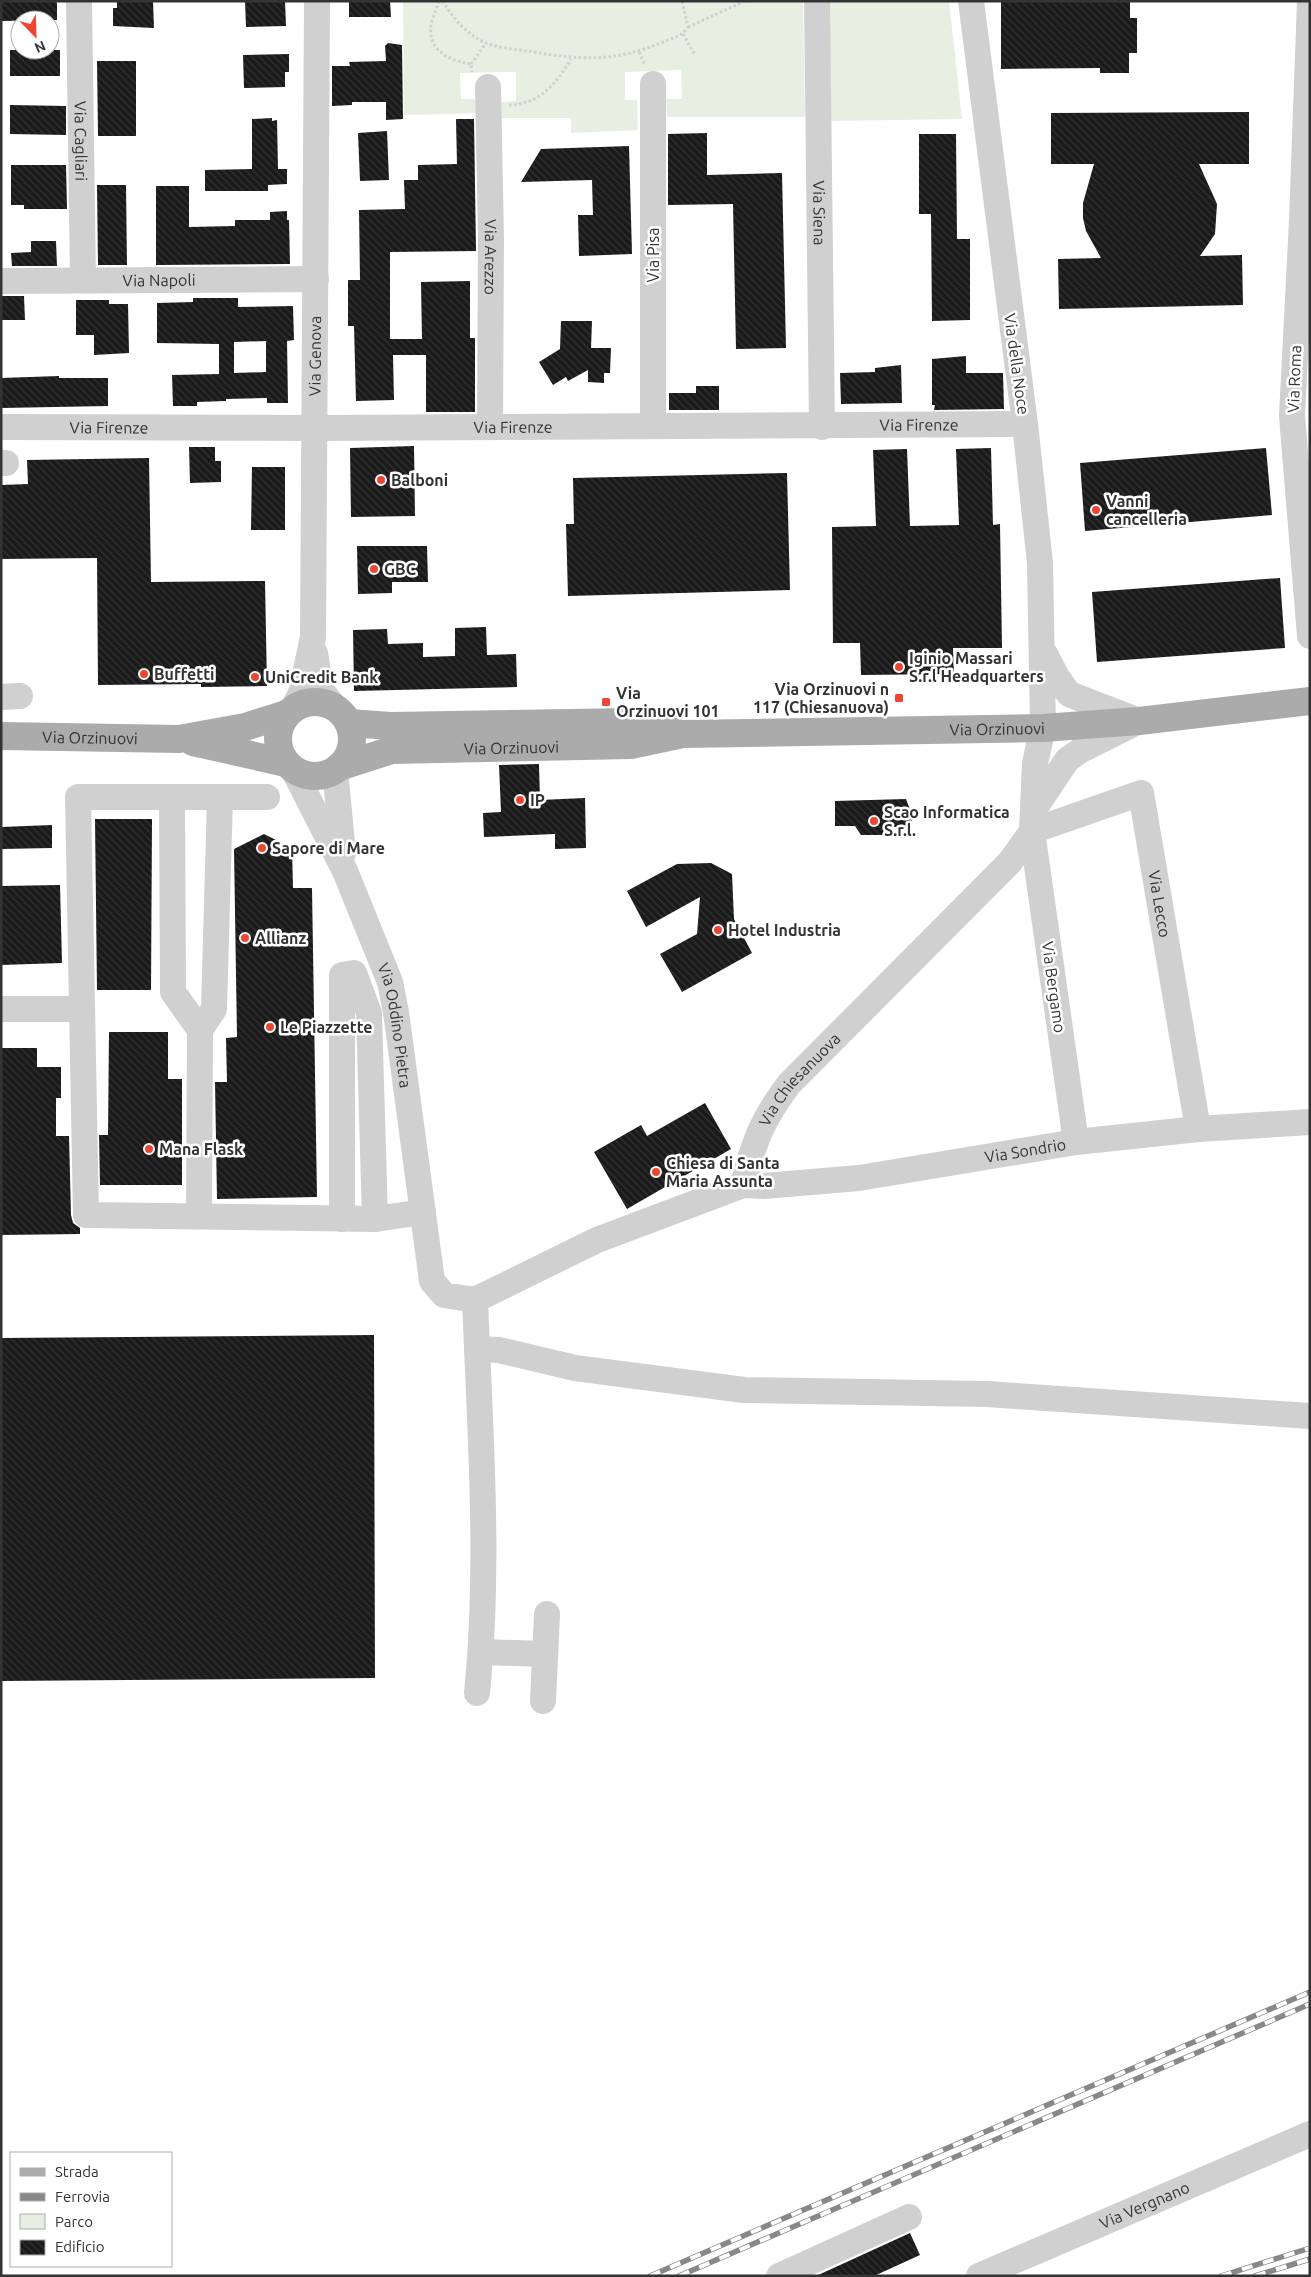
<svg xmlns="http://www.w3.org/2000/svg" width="1311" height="2277" viewBox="0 0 1311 2277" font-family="Ubuntu,sans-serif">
<defs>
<pattern id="building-back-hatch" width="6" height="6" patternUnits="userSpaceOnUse" patternTransform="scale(1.25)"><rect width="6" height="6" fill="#1a1a1a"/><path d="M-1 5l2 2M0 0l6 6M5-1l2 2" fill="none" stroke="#333"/></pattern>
</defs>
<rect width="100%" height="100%" fill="#fff"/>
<g fill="#e6efe1">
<polygon points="403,1 803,1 805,117 667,117 666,99 682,99 681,70 625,72 625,100 637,100 638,130 571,133 571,118 501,118 500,102 516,101 516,72 460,73 461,99 474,99 480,113 404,115"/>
<polygon points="827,1 949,1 962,119 831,121"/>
</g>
<g fill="url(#building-back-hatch)" fill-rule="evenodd">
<polygon points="1,1 55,1 57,3 57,20 1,21"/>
<polygon points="117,1 153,1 154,28 113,26 113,8 117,8"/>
<polygon points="245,1 285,1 286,26 246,27"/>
<polygon points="349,1 390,1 391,17 349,17"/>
<polygon points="1001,1 1130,1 1130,18 1137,18 1137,53 1129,53 1129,73 1100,73 1100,68 1001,69"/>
<polygon points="388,43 402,45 403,119 386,120 386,102 352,102 352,105 332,106 332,66 350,66 349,62 386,61 385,46"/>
<rect x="10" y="50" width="50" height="26"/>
<polygon points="289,54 289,72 285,72 285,87 244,88 243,55"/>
<polygon points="97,61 136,61 136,136 98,136"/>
<polygon points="10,105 66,106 66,135 10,134"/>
<polygon points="1249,112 1249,164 1199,164 1217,204 1215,234 1200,256 1242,255 1243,305 1059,309 1058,259 1101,258 1086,231 1083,218 1083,203 1094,164 1051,164 1051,113"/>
<polygon points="272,118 272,121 277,120 278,169 287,169 287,184 268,185 268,191 205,191 205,170 252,169 252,119"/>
<polygon points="456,119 474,119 476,251 390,252 390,339 422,339 421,282 470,281 470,338 475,338 475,412 426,412 426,355 393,355 394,400 356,401 354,326 348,326 348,280 360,280 359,210 405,209 404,180 418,180 418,165 457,164"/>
<polygon points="387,131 389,180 360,181 358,133"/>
<polygon points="707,133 707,175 782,173 786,348 736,349 733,204 668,205 668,134"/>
<polygon points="919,134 956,134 957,239 970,239 970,320 932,321 931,214 919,214"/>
<polygon points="629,146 632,254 579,256 578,215 593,215 592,180 521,182 541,149"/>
<polygon points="11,165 66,165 67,209 24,209 24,205 11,205"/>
<polygon points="97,185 126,185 127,265 98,265"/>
<polygon points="156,186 189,186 189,227 235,226 235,220 270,220 270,212 287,211 287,220 289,220 290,264 156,265"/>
<polygon points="31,241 56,241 57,266 12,266 11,253 31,252"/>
<polygon points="1,296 24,296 25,320 1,320"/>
<path d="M193 298H238V307L293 306 294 340 287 341 288 403H267V398L226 399V401L197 402V406H173L172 375 219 374V344L157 343V303L193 302ZM266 341V372L234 373V342Z"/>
<polygon points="76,300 109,300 109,304 128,304 129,353 94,355 94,335 76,335"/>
<polygon points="561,321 592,321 591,348 611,348 610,373 604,373 604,383 588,382 588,370 568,381 566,377 553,385 539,362 560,349"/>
<polygon points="966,356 966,373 1003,373 1004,409 934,410 935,405 932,405 932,359"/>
<polygon points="901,365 902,403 841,404 840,373 875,372 875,368"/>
<polygon points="59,376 59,378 108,378 108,406 1,408 1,378"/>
<polygon points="696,386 719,386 719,410 669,410 669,393 696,393"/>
<polygon points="414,446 415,516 351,517 350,448"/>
<polygon points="189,447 215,447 215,461 221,461 221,482 190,483"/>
<polygon points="991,448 993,525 1000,524 1002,648 953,648 954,674 861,675 860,643 833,643 832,527 876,526 873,450 907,449 910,526 959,525 956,449"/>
<polygon points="1266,448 1272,515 1085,531 1080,463"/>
<polygon points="149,458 151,582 265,581 267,686 201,687 201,684 98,685 97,558 1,559 1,485 28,484 27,460"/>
<polygon points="252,467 285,467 285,530 251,530"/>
<polygon points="787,473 790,590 568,596 566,524 574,524 573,478"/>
<polygon points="357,546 427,546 428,582 392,582 392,593 358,594"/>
<polygon points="1280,578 1285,648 1097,662 1092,592"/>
<polygon points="486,627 487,655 516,654 517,687 354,691 353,630 387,629 388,644 423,643 423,657 455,656 455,628"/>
<polygon points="539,764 540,800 585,798 586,848 555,849 555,834 484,837 483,813 501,812 499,765"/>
<polygon points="906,799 912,815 912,827 890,827 886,835 861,835 855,826 835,826 835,801"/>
<polygon points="95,819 152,819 151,990 97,990"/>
<polygon points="52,825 52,848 1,849 1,827"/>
<polygon points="264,834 292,848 293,888 312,888 317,1197 217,1199 215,1082 227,1082 226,1038 237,1037 234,849"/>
<polygon points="711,863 732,874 734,919 752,953 682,992 660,954 697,934 700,897 646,927 627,891 677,864"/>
<polygon points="60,885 62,963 1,965 1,886"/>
<polygon points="109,1032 168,1032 168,1079 182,1079 182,1185 100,1185 99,1135 108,1135"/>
<polygon points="1,1048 37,1048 37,1067 61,1067 61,1098 56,1098 56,1136 69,1136 71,1215 73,1223 80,1228 80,1234 1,1235"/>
<polygon points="705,1103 731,1149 627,1209 594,1152 641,1125 647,1136"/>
<polygon points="374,1335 375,1678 1,1681 1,1338"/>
<polygon points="910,2233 920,2255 874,2276 816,2276"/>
</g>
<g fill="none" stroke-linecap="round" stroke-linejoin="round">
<g stroke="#d0d0d0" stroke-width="3" stroke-dasharray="2.5 2.5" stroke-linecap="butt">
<path d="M439 1C437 9 433 16 431 24 427 51 450 61 471 64L472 72"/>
<path d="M443 1C452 18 469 36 486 43 499 48 514 49 528 51 579 60 613 63 663 42 672 38 683 36 688 27L682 1"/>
<polyline points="688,27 745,1"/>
<polyline points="683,34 695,55"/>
<polyline points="639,52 645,65"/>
<polyline points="471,64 486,43"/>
<path d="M509 105C541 104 555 84 571 59"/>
</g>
<g stroke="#d0d0d0" stroke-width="26">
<path id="s1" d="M79 1 83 280"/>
<path id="s2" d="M817 1 822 427"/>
<polyline points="1310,1 1302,220 1292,416 1310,636"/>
<polyline points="653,84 653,426"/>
<path id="s3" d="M488 87 491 238 490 427"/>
<path id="s4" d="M1 281 316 279"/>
<path id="s5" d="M1 427 315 428 1025 424"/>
<polyline points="1,463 6,463"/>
<polyline points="315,653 321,690 333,705"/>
<polyline points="1045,654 1057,677 1069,694 1139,721"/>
<polyline points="1,697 20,696"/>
<path id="s6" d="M294 707 301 693 313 637 317 1"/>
<path id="s7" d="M293 769 345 871 390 982 396 1012 432 1281 444 1295 475 1300 597 1240 743 1185C754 1141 762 1120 789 1084L1010 862 1032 831 1035 763 1043 728 1040 563 1025 424 971 1"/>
<polyline points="335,770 343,853"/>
<polyline points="172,797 173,992 200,1030"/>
<polyline points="267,797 78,797 86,1215 375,1219 423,1212"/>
<polyline points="1033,811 1067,760 1081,750 1137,722"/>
<polyline points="1,1009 72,1009"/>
<path id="s8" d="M1076 1142 1032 831 1141 793 1198 1129"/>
<path id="s9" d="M743 1185 764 1186 859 1178 1076 1142 1198 1129 1310 1122"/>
<polyline points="199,1216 200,1030 214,1009 220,797"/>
<polyline points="342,1219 342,975 354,973 369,1013 375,1219"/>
<path d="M475 1300C480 1431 490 1563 477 1693"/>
<polyline points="477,1349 499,1350 575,1368 744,1390 987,1394 1310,1416"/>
<polyline points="481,1652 545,1654"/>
<polyline points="543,1701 547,1614"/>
<polyline points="779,2276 909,2217"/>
<path id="s10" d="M979 2276 1310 2134"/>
</g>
<g stroke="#ababab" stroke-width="28">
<circle cx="315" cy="739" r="37"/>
<polyline points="349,723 391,726 631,722 675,732"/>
<path id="s11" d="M1 736 179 739 245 727 286 714"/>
<polyline points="193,742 286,763"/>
<path id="s12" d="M339 767 392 750 631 745 683 734 1043 728 1139 721 1310 701"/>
</g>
<g stroke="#888" stroke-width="5.5">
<g id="rail">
<polyline points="650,2276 1310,1992"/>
<polyline points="679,2276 1310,2004"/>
<polyline points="1221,2276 1310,2248"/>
<polyline points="1255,2276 1310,2259"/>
</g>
</g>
<use href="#rail" stroke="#fff" stroke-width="4" stroke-dasharray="11" stroke-linecap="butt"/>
</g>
<g fill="#ec4633" stroke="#fff" stroke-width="2">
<circle cx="381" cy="480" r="5"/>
<circle cx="1096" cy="510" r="5"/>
<circle cx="374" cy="569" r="5"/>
<circle cx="899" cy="667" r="5"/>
<circle cx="144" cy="674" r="5"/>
<circle cx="255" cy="677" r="5"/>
<rect x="894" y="693" width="10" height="10" rx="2.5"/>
<rect x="601" y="697" width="10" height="10" rx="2.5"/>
<circle cx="520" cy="800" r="5"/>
<circle cx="874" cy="821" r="5"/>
<circle cx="262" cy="848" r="5"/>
<circle cx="718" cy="930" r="5"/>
<circle cx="245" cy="938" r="5"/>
<circle cx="270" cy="1027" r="5"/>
<circle cx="149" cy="1149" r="5"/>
<circle cx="656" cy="1172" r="5"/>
</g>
<g text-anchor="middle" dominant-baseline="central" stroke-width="5" stroke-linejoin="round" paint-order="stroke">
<g font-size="16" fill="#333" stroke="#fff">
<text stroke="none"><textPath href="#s1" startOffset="140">Via Cagliari</textPath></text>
<text stroke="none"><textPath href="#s2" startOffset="212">Via Siena</textPath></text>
<text transform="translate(653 255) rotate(-90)">Via Pisa</text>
<text stroke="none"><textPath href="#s3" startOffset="170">Via Arezzo</textPath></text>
<text stroke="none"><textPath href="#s4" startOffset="158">Via Napoli</textPath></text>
<text stroke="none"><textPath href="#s6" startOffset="354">Via Genova</textPath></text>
<text transform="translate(1017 364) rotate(82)">Via della Noce</text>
<text transform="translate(1294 379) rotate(-88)">Via Roma</text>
<text stroke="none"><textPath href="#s5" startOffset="918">Via Firenze</textPath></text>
<text stroke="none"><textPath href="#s5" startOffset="108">Via Firenze</textPath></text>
<text stroke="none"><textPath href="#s5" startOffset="512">Via Firenze</textPath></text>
<text stroke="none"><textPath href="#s12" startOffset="662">Via Orzinuovi</textPath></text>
<text stroke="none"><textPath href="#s11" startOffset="89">Via Orzinuovi</textPath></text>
<text stroke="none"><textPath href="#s12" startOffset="175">Via Orzinuovi</textPath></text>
<text stroke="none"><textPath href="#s8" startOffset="542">Via Lecco</textPath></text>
<text transform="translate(1054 987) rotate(82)">Via Bergamo</text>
<text stroke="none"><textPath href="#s7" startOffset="278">Via Oddino Pietra</textPath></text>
<text stroke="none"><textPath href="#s7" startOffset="1000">Via Chiesanuova</textPath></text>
<text stroke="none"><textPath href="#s9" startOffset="285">Via Sondrio</textPath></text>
<text stroke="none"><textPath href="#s10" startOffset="180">Via Vergnano</textPath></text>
</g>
<g font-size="16" font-weight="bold" fill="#333" stroke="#fff" text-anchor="start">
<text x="391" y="480">Balboni</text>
<text x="1106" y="501">Vanni<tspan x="1106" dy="18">cancelleria</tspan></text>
<text x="384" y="569">GBC</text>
<text x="909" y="658">Iginio Massari<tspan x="909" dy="18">S.r.l Headquarters</tspan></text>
<text x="154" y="674">Buffetti</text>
<text x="265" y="677">UniCredit Bank</text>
<text x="889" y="689" text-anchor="end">Via Orzinuovi n<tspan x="889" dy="18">117 (Chiesanuova)</tspan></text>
<text x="616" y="693">Via<tspan x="616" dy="18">Orzinuovi 101</tspan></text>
<text x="530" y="800">IP</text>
<text x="884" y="812">Scao Informatica<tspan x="884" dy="18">S.r.l.</tspan></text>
<text x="272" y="848">Sapore di Mare</text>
<text x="728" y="930">Hotel Industria</text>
<text x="255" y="938">Allianz</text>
<text x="280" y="1027">Le Piazzette</text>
<text x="159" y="1149">Mana Flask</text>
<text x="666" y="1163">Chiesa di Santa<tspan x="666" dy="18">Maria Assunta</tspan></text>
</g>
</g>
<rect width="1311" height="2277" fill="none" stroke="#333333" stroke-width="5"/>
<rect x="10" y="2152" width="162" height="115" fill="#ffffff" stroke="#adadad"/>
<rect x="20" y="2168" width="25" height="8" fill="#ababab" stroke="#adadad"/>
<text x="55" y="2177" font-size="15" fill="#333333">Strada</text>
<rect x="20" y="2193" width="25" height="8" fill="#888888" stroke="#adadad"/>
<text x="55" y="2202" font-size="15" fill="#333333">Ferrovia</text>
<rect x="20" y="2214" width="25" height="15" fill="#e6efe1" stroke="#adadad"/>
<text x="55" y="2227" font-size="15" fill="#333333">Parco</text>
<rect x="20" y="2240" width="25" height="15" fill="url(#building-back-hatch)" stroke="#adadad"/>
<text x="55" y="2252" font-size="15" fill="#333333">Edificio</text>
<g transform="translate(35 35) rotate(157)"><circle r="24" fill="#ffffff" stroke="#adadad"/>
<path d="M0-4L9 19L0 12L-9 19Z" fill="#ec4633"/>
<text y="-8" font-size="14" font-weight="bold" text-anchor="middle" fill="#333333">N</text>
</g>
</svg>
